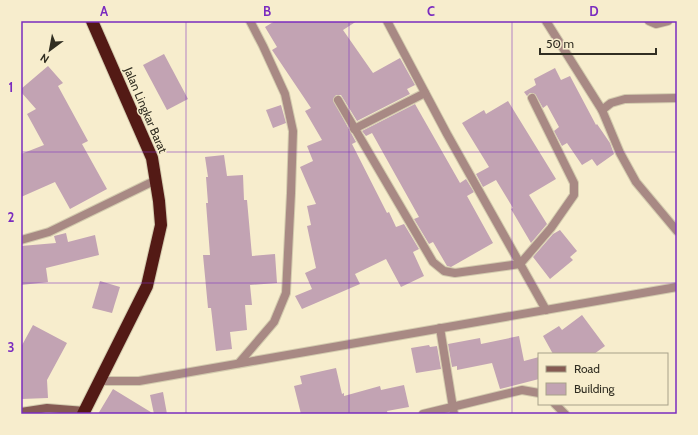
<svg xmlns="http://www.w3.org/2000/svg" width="698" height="435" viewBox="0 0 698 435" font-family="Cabin,sans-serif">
<rect width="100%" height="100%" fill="#f7edcd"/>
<g fill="#c2a3b3">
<polygon points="275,21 357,21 343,30 373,73 400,58 415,85 407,89 410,94 357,121 341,95 336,95 333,100 356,142 352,144 387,213 389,212 396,227 404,224 419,249 413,252 424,276 401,287 386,259 355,274 360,284 302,309 295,296 312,289 305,273 316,268 307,226 311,225 307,206 316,204 300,167 313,161 307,146 322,140 305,111 311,108 272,50 277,47 265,27"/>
<polygon points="164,54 188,99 167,110 143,65"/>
<polygon points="48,66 63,83 58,86 88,141 82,144 107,189 70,209 55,182 21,197 21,154 44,145 27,114 36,109 21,92 21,89"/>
<polygon points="555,68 561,80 570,76 596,125 597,124 610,143 614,154 597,166 592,159 582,165 567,143 562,146 554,131 559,127 547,105 543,108 535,94 530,93 527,96 524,92 536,85 534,79"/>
<polygon points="508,101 556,179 529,195 547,224 531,243 511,209 513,208 496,180 483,187 476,174 489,167 462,123 484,110 486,114"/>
<polygon points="415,104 460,183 466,179 474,192 467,196 493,243 451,267 447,266 433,242 429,244 414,219 419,217 372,133 366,136 362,131"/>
<polygon points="281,105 286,123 273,128 266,110"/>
<polygon points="224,155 227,176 243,175 244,200 247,200 252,256 275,254 277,283 250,285 252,305 245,305 247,330 230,332 232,349 216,351 211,308 208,308 203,255 210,255 206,203 208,203 206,177 208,177 205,157"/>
<polygon points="560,230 577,251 570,257 573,260 550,279 533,257 553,234"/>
<polygon points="66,233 68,242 95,235 99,255 46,268 48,282 21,285 21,246 56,243 54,236"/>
<polygon points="100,281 120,287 112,313 92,308"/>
<polygon points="582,315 605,346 594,354 553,354 543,336 559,326 562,330"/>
<polygon points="33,325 67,343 47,380 48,398 21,399 21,347"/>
<polygon points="519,336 524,361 539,357 539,379 500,389 492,363 457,370 457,366 452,367 448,344 480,338 481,344"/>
<polygon points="429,345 430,347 437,346 441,369 416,373 411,348"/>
<polygon points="336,368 342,394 344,393 344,396 380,386 381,390 404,385 409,407 387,411 388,414 301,414 294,386 302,384 300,376"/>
<polygon points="113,389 154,414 150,395 163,392 167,414 98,414"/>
</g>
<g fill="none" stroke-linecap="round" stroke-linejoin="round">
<g stroke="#d3cbae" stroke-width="10">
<g id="street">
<polyline points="387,21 447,134 546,310"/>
<polyline points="546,21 602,110"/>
<polyline points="649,21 656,24 668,21"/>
<polyline points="677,98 625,99 611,103 602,110 620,153 636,182 677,231"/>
<polyline points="338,100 433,262 444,271 455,273 520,264 551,228 574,195 574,183 532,98"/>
<polyline points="354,129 425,93"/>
<polyline points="21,240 49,232 156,180"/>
<polyline points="440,328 454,414"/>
<polyline points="239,363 274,322 286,293 291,193 293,131 285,94 263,46 250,21"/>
<polyline points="100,381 139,381 677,287"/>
<polyline points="555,404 565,414"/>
<polyline points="423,414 522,390 539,393"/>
</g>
</g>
<g stroke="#d3cbae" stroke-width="10">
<polyline id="secondary" points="21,412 47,408 85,411"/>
</g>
<g stroke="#d3cbae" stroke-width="14">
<polyline id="highway" points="83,414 147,286 161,225 159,201 152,158 92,21"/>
</g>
<use href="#street" stroke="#a88984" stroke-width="8"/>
<use href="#secondary" stroke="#855a53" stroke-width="8"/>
<use href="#highway" stroke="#531a15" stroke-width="12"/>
</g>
<path fill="none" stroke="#7b2cbf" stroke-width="1" stroke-opacity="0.55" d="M186 21V414M349 21V414M512 21V414M21 152H677M21 283H677"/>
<g text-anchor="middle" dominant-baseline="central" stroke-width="3" stroke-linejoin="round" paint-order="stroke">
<g font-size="12" fill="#312e22" stroke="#f7edcd">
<text transform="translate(146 110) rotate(67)">Jalan Lingkar Barat</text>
</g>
</g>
<rect width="698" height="435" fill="none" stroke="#f7edcd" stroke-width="44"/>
<rect x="538" y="353" width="130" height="52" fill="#f7edcd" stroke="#a8a189"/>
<rect x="546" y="366" width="20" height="6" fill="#855a53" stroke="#a8a189"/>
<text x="574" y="373" font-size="12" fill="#312e22">Road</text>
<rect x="546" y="383" width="20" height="12" fill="#c2a3b3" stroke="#a8a189"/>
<text x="574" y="393" font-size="12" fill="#312e22">Building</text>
<g transform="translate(50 50) rotate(212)" stroke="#f7edcd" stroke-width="3" paint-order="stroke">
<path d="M0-3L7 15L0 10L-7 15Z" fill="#312e22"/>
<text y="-6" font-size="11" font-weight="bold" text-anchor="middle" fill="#312e22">N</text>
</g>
<path d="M540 48v6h116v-6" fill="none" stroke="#312e22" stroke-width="2"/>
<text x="546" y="48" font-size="12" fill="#312e22" stroke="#f7edcd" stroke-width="3" paint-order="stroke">50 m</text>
<rect x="22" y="22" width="654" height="391" fill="none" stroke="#7b2cbf" stroke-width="1.5"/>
<g font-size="13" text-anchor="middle" font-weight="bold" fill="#7b2cbf">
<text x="104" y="16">A</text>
<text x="267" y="16">B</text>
<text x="431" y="16">C</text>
<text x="594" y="16">D</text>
<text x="11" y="92">1</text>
<text x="11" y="222">2</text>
<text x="11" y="352">3</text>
</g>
</svg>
